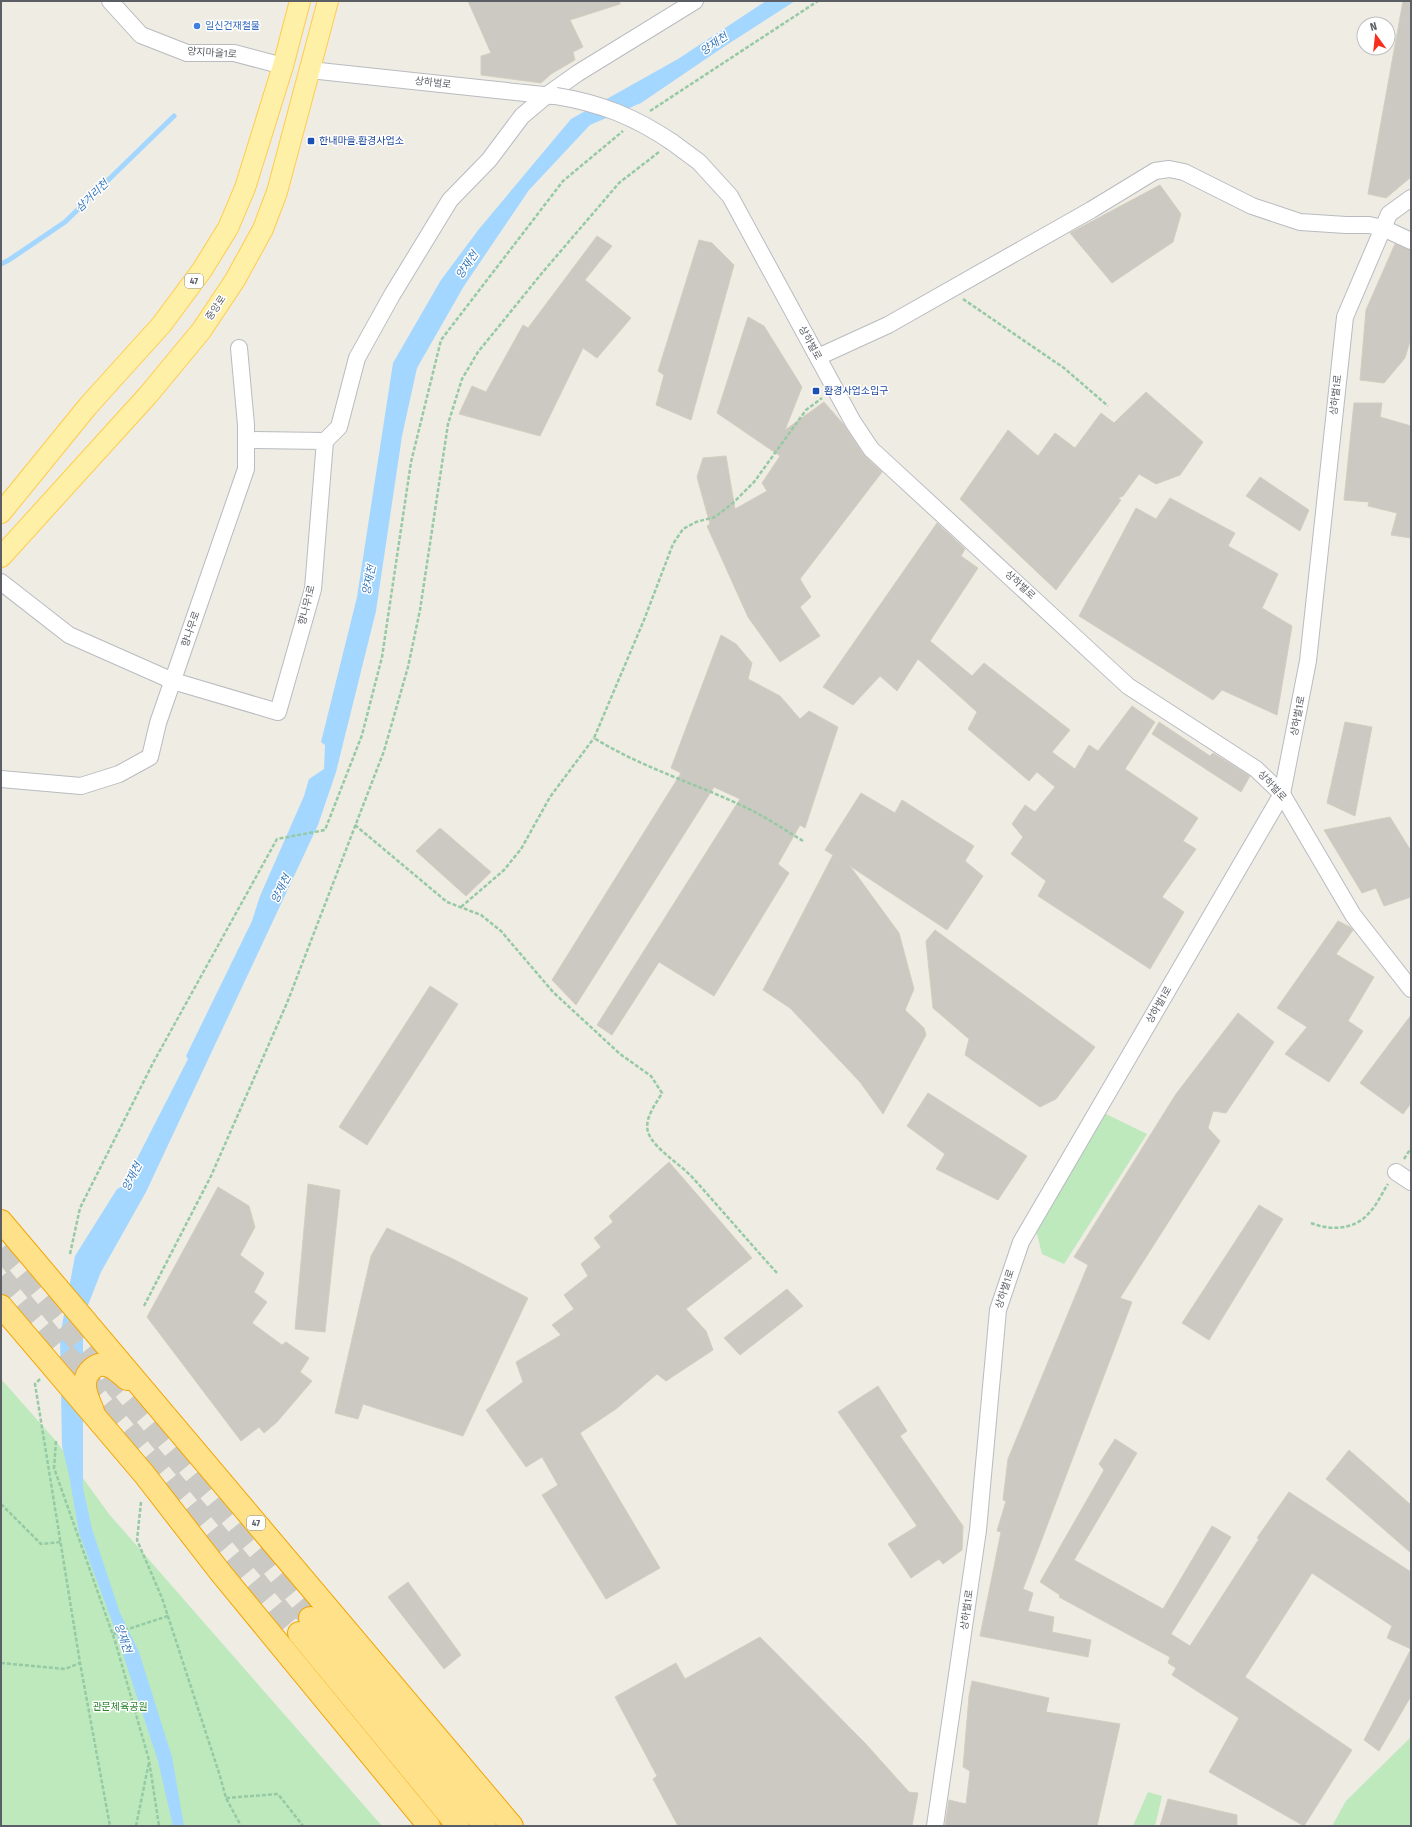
<svg xmlns="http://www.w3.org/2000/svg" width="1412" height="1827" viewBox="0 0 1412 1827" font-family="'Fira Sans Condensed','Noto Sans KR',sans-serif">
<rect width="100%" height="100%" fill="#efece3"/>
<g fill="#bde9bd">
<polygon points="1104,1113 1147,1134 1064,1264 1042,1254 1036,1230"/>
<polygon points="1,1379 56,1441 109,1514 382,1826 1,1826"/>
<polygon points="1411,1737 1411,1826 1332,1826 1346,1801"/>
<polygon points="1148,1792 1162,1796 1155,1826 1133,1826"/>
</g>
<polygon fill="#a3d7ff" points="766,1 795,1 722,48 641,103 590,125 529,190 464,286 417,368 402,436 376,611 336,772 318,825 146,1192 101,1272 83,1318 83,1488 92,1529 120,1613 139,1652 172,1757 184,1826 173,1826 158,1761 113,1624 79,1533 69,1475 62,1446 60,1336 75,1256 117,1189 123,1186 188,1059 186,1056 252,921 260,896 304,796 309,779 324,769 325,745 321,742 357,597 393,363 441,280 479,229 571,119 678,59"/>
<g fill="none" stroke-linecap="round" stroke-linejoin="round">
<polyline stroke="#a3d7ff" stroke-width="5" points="1,264 9,260 65,222 174,116"/>
</g>
<g fill="#ccc9c2" stroke="#d4cec0">
<polygon points="468,1 620,1 620,4 570,20 583,47 573,52 575,60 551,74 541,83 481,75 481,56 491,53"/>
<polygon points="1403,1 1411,1 1411,177 1386,198 1368,194"/>
<polygon points="1160,185 1181,214 1173,242 1112,283 1070,233"/>
<polygon points="597,236 612,246 585,280 631,318 597,358 583,348 540,436 459,414 472,386 486,392 523,325 528,328"/>
<polygon points="699,240 712,243 734,265 691,420 656,405 664,375 658,371"/>
<polygon points="1395,244 1411,250 1411,338 1405,358 1384,383 1360,380 1366,310"/>
<polygon points="748,317 764,326 802,387 785,430 824,402 844,425 863,454 882,472 800,579 811,597 800,607 820,636 780,662 748,617 707,526 710,524 697,477 703,458 726,456 735,509 767,491 762,483 780,456 717,413"/>
<polygon points="1146,392 1203,442 1180,475 1156,484 1139,474 1123,496 1118,498 1121,500 1056,590 960,499 1008,430 1038,456 1055,433 1075,448 1101,413 1114,423"/>
<polygon points="1354,403 1382,403 1380,417 1411,426 1411,538 1391,535 1397,513 1368,506 1369,502 1344,500"/>
<polygon points="1260,477 1309,510 1300,531 1246,496"/>
<polygon points="1170,498 1235,533 1228,546 1278,574 1262,608 1292,626 1277,715 1222,690 1213,700 1079,616 1136,508 1156,519"/>
<polygon points="937,523 965,549 961,556 978,568 930,641 972,676 984,663 1070,730 1052,752 1075,769 1089,745 1098,751 1132,706 1155,722 1125,769 1198,818 1183,841 1196,849 1162,897 1184,912 1150,969 1038,896 1046,881 1011,854 1023,837 1012,824 1025,805 1035,812 1055,787 1037,772 1029,781 968,729 977,712 918,659 897,691 880,676 853,705 823,687"/>
<polygon points="721,635 736,644 752,663 748,679 780,696 800,719 809,711 838,727 805,828 800,825 778,864 789,873 714,996 659,962 612,1035 597,1025 740,799 714,787 576,1005 552,980 681,773 671,768"/>
<polygon points="1159,722 1210,756 1213,753 1250,776 1241,792 1152,734"/>
<polygon points="1345,722 1372,727 1355,816 1327,803"/>
<polygon points="861,793 895,813 902,800 974,846 965,861 983,876 947,930 850,866 899,933 914,989 905,1010 924,1028 926,1035 883,1114 860,1082 790,1008 763,990 833,855 825,850"/>
<polygon points="1390,817 1411,851 1411,897 1384,906 1376,888 1362,893 1324,830"/>
<polygon points="440,828 491,872 466,896 416,851"/>
<polygon points="1338,921 1350,927 1353,930 1336,954 1374,977 1348,1021 1363,1031 1329,1082 1285,1054 1307,1027 1277,1008"/>
<polygon points="935,930 1095,1047 1056,1099 1040,1107 965,1055 969,1039 933,1008 926,941"/>
<polygon points="430,986 458,1004 367,1145 339,1127"/>
<polygon points="1238,1013 1274,1042 1226,1113 1213,1111 1208,1128 1220,1141 1120,1298 1132,1302 1023,1589 1033,1593 1028,1611 1054,1617 1052,1632 1091,1640 1088,1657 980,1636 1001,1532 997,1531 1006,1501 1003,1500 1008,1459 1088,1265 1074,1257 1176,1094"/>
<polygon points="1411,1015 1411,1103 1403,1114 1360,1083"/>
<polygon points="928,1093 1027,1156 998,1200 936,1169 945,1154 907,1126"/>
<polygon points="669,1162 752,1258 686,1309 706,1331 713,1350 666,1381 657,1374 616,1409 580,1433 660,1568 606,1599 542,1495 558,1485 542,1457 526,1467 486,1410 523,1382 516,1362 561,1335 552,1325 574,1309 564,1295 588,1276 581,1264 601,1247 594,1238 613,1222 609,1216"/>
<polygon points="308,1184 340,1190 325,1332 295,1329"/>
<polygon points="218,1187 249,1206 255,1227 240,1255 264,1273 254,1292 267,1302 252,1323 282,1345 286,1342 309,1358 300,1372 312,1381 277,1422 264,1433 259,1427 241,1441 147,1317"/>
<polygon points="1259,1205 1283,1219 1209,1340 1182,1323"/>
<polygon points="387,1228 453,1259 528,1298 463,1436 363,1404 358,1419 335,1413 371,1256"/>
<polygon points="787,1289 803,1306 740,1355 724,1338"/>
<polygon points="878,1386 907,1431 900,1436 963,1526 962,1550 943,1564 939,1559 911,1578 888,1544 917,1526 838,1412"/>
<polygon points="1115,1439 1137,1453 1074,1560 1163,1609 1212,1526 1231,1537 1171,1634 1190,1646 1259,1539 1257,1538 1289,1492 1411,1572 1411,1649 1387,1638 1392,1626 1312,1573 1245,1677 1352,1750 1304,1826 1209,1772 1239,1718 1172,1675 1176,1668 1168,1663 1170,1657 1059,1597 1060,1595 1040,1582 1104,1470 1099,1464"/>
<polygon points="1349,1450 1411,1505 1411,1553 1326,1479"/>
<polygon points="408,1582 461,1655 444,1669 388,1597"/>
<polygon points="760,1637 865,1743 909,1792 918,1793 912,1826 678,1826 653,1779 657,1776 615,1697 676,1663 685,1679"/>
<polygon points="1411,1649 1411,1696 1379,1751 1364,1740"/>
<polygon points="972,1681 1049,1698 1046,1712 1120,1724 1097,1826 945,1826 949,1800 966,1804 970,1771 963,1767 969,1696"/>
<polygon points="1168,1799 1237,1815 1237,1826 1160,1826"/>
</g>
<g fill="none" stroke-linecap="round" stroke-linejoin="round">
<g stroke="#cac9c4" stroke-width="22" stroke-dasharray="22 11" stroke-linecap="butt">
<polyline points="1,1249 310,1618"/>
<polyline points="1,1277 299,1633"/>
</g>
<g stroke="#b8bbc0" stroke-width="18">
<g id="minor">
<polyline points="110,1 141,35 187,53 234,53 283,66"/>
<polyline points="310,70 553,96"/>
<polyline points="672,142 699,162 730,196 853,422 871,449 1128,686 1256,769 1282,794 1353,915 1411,989"/>
<polyline points="818,357 888,325 1091,210 1155,171 1169,169 1184,172 1252,206 1300,222 1346,225 1369,225 1383,228 1411,241"/>
<polyline points="325,441 339,427 357,358 392,295 450,200 489,160 522,116 547,95 578,73 695,1"/>
<polyline points="1,582 69,635 173,681 278,712 313,589 325,441 246,440"/>
<polyline points="1,779 81,786 119,774 150,757 158,723 246,469 246,425 239,348"/>
<polyline points="1396,1172 1411,1182"/>
<polyline points="935,1826 978,1530 998,1310 1021,1242 1282,794 1308,661 1345,317 1389,214 1411,198"/>
</g>
</g>
<g stroke="#ffcc4c" stroke-width="22">
<g id="major">
<polyline points="1,513 88,406 162,324 202,270 228,228 245,188 283,66 300,1"/>
<polyline points="1,557 148,395 201,331 235,280 263,229 277,192 328,1"/>
</g>
</g>
<g stroke="#f2a500" stroke-width="24">
<g id="highway">
<polyline points="1,1221 512,1826"/>
<polyline points="1,1306 144,1474 220,1572 429,1826"/>
<path d="M93 1411C90 1403 84 1392 85 1383 86 1372 96 1361 109 1366 115 1368 121 1374 127 1379"/>
<polyline points="310,1618 485,1826"/>
<polyline points="299,1633 458,1826"/>
</g>
</g>
<g stroke="#95caa4" stroke-width="2.5" stroke-dasharray="4 2" stroke-linecap="butt">
<polyline points="650,111 818,1"/>
<polyline points="963,299 1064,368 1108,406"/>
<path d="M355 825 447 902 481 915 501 931 553 992 620 1054 651 1076 662 1093C656 1104 644 1118 648 1132 653 1148 680 1164 692 1177 721 1209 748 1241 777 1273"/>
<path d="M803 841C787 831 770 820 753 811 701 785 644 769 594 738L644 620 673 544 683 529 696 522 715 517 734 502 754 482 806 410 822 398"/>
<polyline points="461,907 504,870 521,849 550,797 594,738"/>
<polyline points="1404,1159 1411,1148"/>
<path d="M1311 1223C1330 1231 1355 1230 1369 1213 1377 1205 1382 1193 1388 1184"/>
<polyline points="70,1254 80,1208 153,1063 277,839 325,830 362,735 382,657 411,462 441,340 563,181 623,131"/>
<polyline points="144,1306 211,1176 287,1003 384,751 408,667 420,610 448,424 462,379 478,352 542,273 619,183 659,152"/>
<polyline points="40,1379 35,1384 80,1663 110,1826"/>
<polyline points="56,1441 54,1468 115,1641 149,1760 159,1826"/>
<polyline points="141,1502 137,1540 162,1598 220,1776 226,1798 241,1826"/>
<polyline points="1,1504 41,1544 61,1542"/>
<polyline points="113,1634 168,1616"/>
<polyline points="1,1663 65,1669 80,1663"/>
<polyline points="226,1798 278,1794 303,1826"/>
<polyline points="136,1826 149,1762"/>
</g>
<use href="#minor" stroke="#fff" stroke-width="16"/>
<use href="#major" stroke="#fff0a8" stroke-width="20"/>
<use href="#highway" stroke="#ffe18a" stroke-width="22"/>
<g stroke="#b8bbc0" stroke-width="18" stroke-linecap="butt">
<path id="minor-bridge" d="M556 96C600 103 635 117 672 142"/>
</g>
<use href="#minor-bridge" stroke="#fff" stroke-width="16"/>
</g>
<circle fill="#3f7fe0" stroke="#fff" stroke-width="1.5" cx="197" cy="26" r="4"/>
<g fill="#1a4fb4" stroke="#fff" stroke-width="1.5">
<rect x="307" y="137" width="8" height="8" rx="2"/>
<rect x="812" y="387" width="8" height="8" rx="2"/>
</g>
<g text-anchor="middle" dominant-baseline="central" stroke-width="3" stroke-linejoin="round" paint-order="stroke">
<g fill="#fff" stroke="#8c8f93" stroke-width="1">
<rect x="185" y="274" width="18" height="14" rx="3"/>
<rect x="247" y="1516" width="18" height="14" rx="3"/>
</g>
<g font-size="9" font-weight="bold" fill="#5b5f65">
<text x="194" y="281">47</text>
<text x="256" y="1523">47</text>
</g>
<g font-size="10" fill="#366cbe" stroke="#fff" text-anchor="start">
<text x="205" y="26">일신건재철물</text>
</g>
<g font-size="10" fill="#5b5f65" stroke="#fff">
<text transform="translate(212 53) rotate(4)">양지마을1로</text>
<text transform="translate(433 83) rotate(6)">상하벌로</text>
<text transform="translate(216 308) rotate(-56)">중앙로</text>
<text transform="translate(810 343) rotate(61)">상하벌로</text>
<text transform="translate(1336 395) rotate(-84)">상하벌1로</text>
<text transform="translate(1020 585) rotate(43)">상하벌로</text>
<text transform="translate(307 605) rotate(-76)">향나무1로</text>
<text transform="translate(191 629) rotate(-71)">향나무로</text>
<text transform="translate(1298 716) rotate(-79)">상하벌1로</text>
<text transform="translate(1272 786) rotate(48)">상하벌로</text>
<text transform="translate(1159 1005) rotate(-60)">상하벌1로</text>
<text transform="translate(1005 1289) rotate(-72)">상하벌1로</text>
<text transform="translate(967 1610) rotate(-82)">상하벌1로</text>
</g>
<g font-size="10" fill="#164399" stroke="#fff" text-anchor="start">
<text x="319" y="141">한내마을.환경사업소</text>
<text x="824" y="391">환경사업소입구</text>
</g>
<g font-size="10" fill="#2c8330" stroke="#fff">
<text x="120" y="1707">관문체육공원</text>
</g>
<g font-size="11" font-style="italic" fill="#3678bb" stroke="#fff">
<text transform="translate(714 44) rotate(-35)">양재천</text>
<text transform="translate(92 196) rotate(-44)">삼거리천</text>
<text transform="translate(467 265) rotate(-55)">양재천</text>
<text transform="translate(369 580) rotate(-79)">양재천</text>
<text transform="translate(281 889) rotate(-63)">양재천</text>
<text transform="translate(132 1177) rotate(-63)">양재천</text>
<text transform="translate(123 1638) rotate(71)">양재천</text>
</g>
</g>
<rect width="1412" height="1827" fill="none" stroke="#5b5f65" stroke-width="4"/>
<g transform="translate(1376 36) rotate(345)"><circle r="19" fill="#ffffff" stroke="#bdbfc1"/>
<path d="M0-3L7 15L0 10L-7 15Z" fill="#f92e1e"/>
<text y="-6" font-size="11" font-weight="bold" text-anchor="middle" fill="#5b5f65">N</text>
</g>
</svg>
